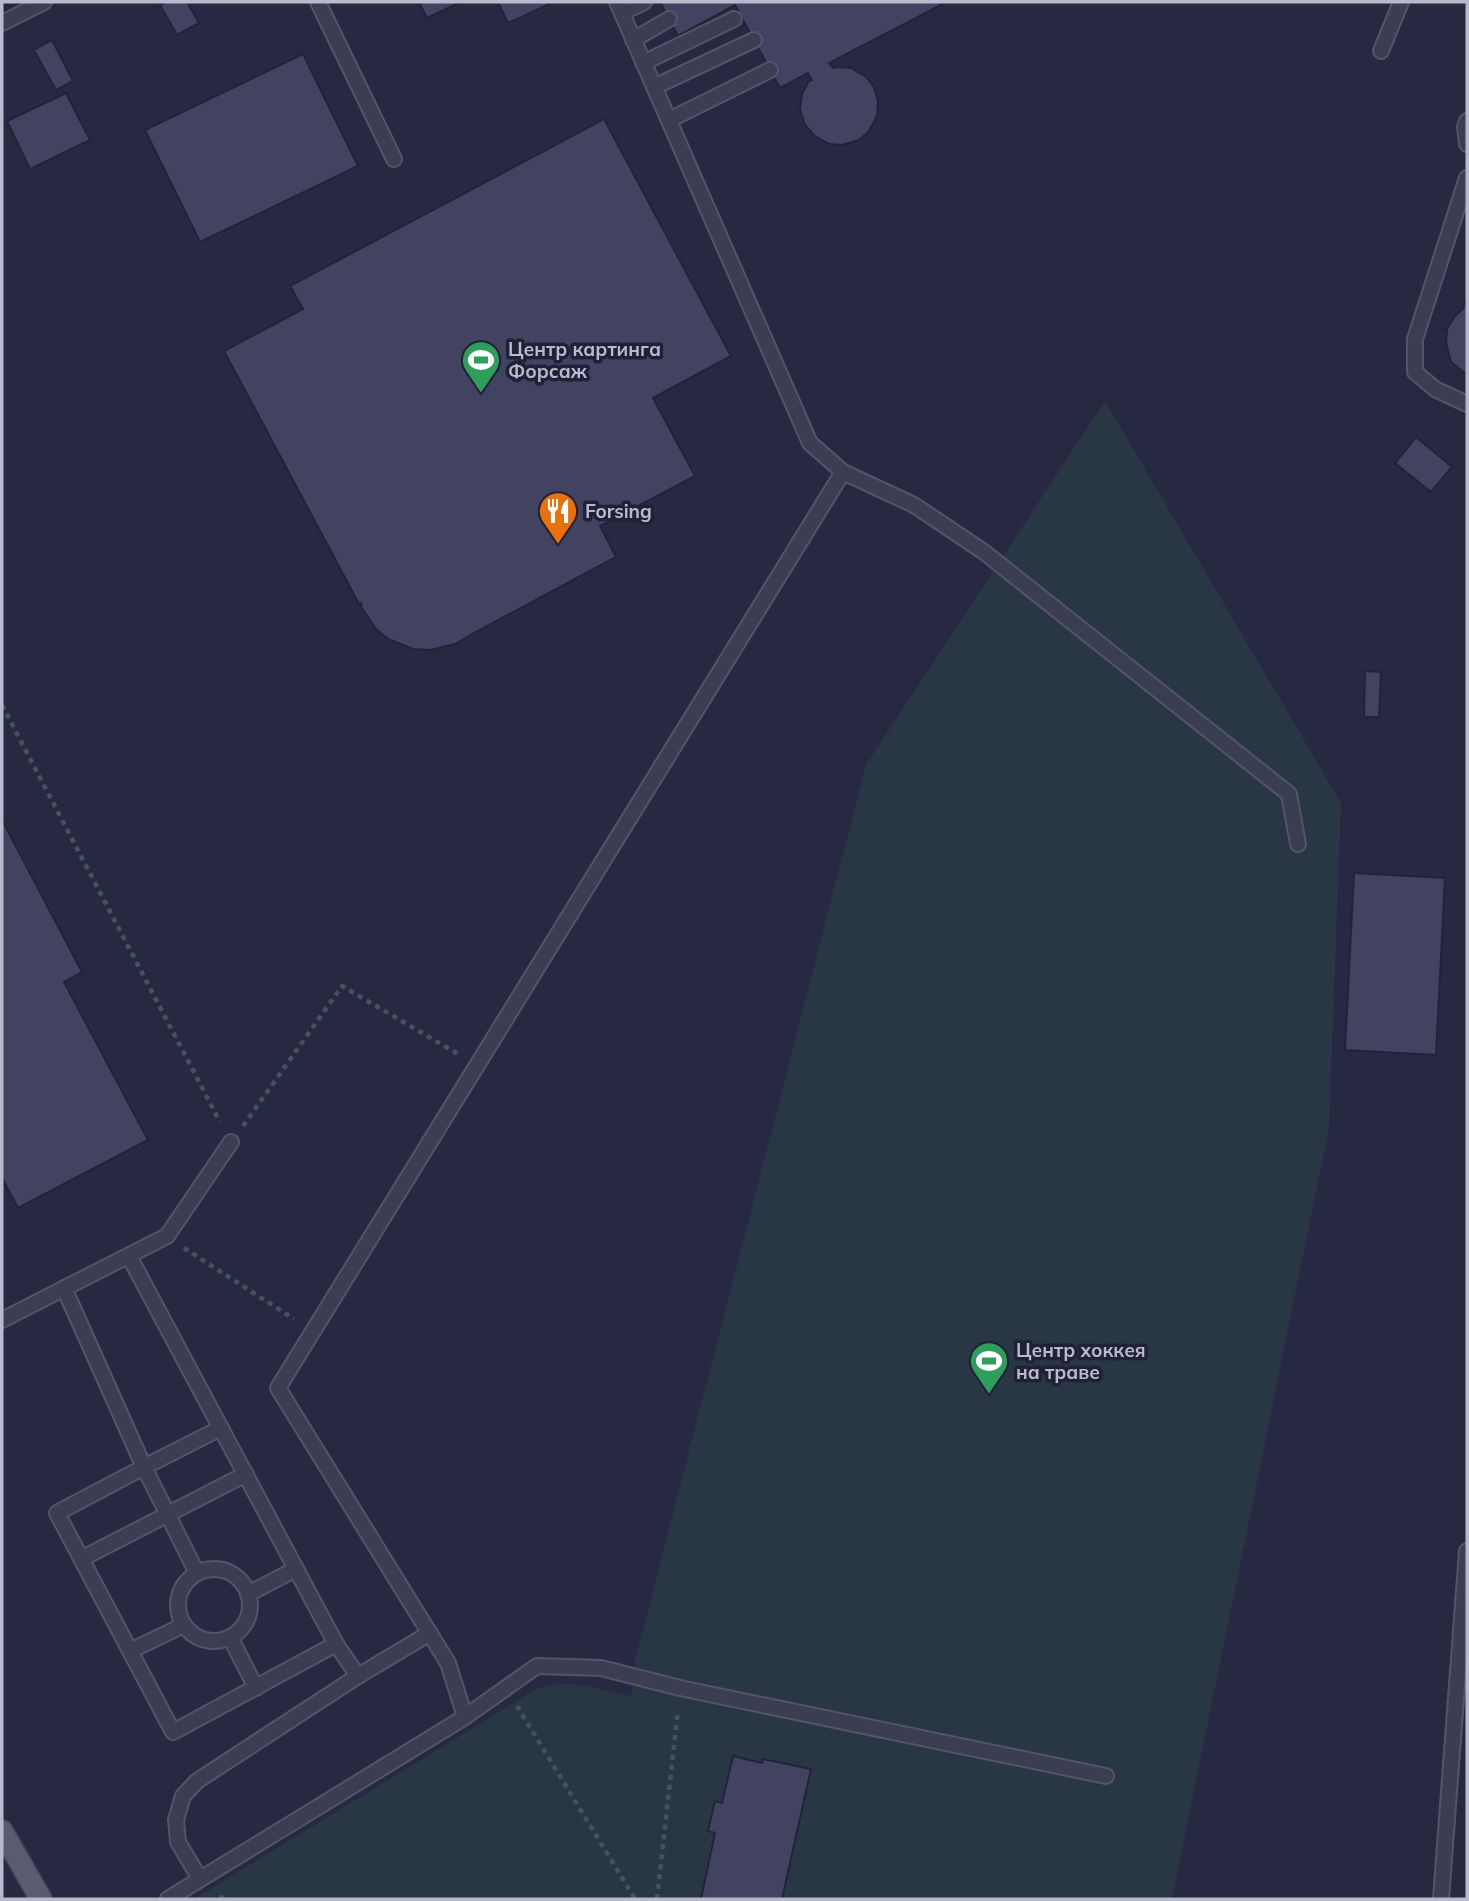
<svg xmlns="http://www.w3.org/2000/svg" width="1469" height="1901" viewBox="0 0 1469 1901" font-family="Mulish,sans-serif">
<rect width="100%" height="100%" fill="#272943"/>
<path fill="#293744" d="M1105 401 1341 803 1329 1128 1172 1899H194L535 1690C568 1675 600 1691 632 1696L635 1661 866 765Z"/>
<g fill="#414360" stroke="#22233a" stroke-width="2">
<polygon points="166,2 187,2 199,23 177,35 160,5"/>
<polygon points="419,2 461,2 427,18"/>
<polygon points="498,2 554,2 508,23"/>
<polygon points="660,2 939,2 941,5 829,63 833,68 835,67 851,68 866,77 874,87 878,101 877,116 869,131 859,140 842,145 829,144 815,136 805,125 800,109 802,94 809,81 812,80 808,73 780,88 735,5 678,36"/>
<polygon points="52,40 73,81 56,90 34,50"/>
<polygon points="303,54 358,166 200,242 145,130"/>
<polygon points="66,93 90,140 30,169 7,121"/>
<polygon points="604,119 731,356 653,398 695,476 600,526 616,557 474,633 455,644 431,650 413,649 388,639 376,629 362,608 361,603 359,604 224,351 303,309 290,286"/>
<polygon points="1467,298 1467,375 1451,362 1446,343 1447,329 1455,316 1463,309"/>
<polygon points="1416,437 1452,467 1431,492 1395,463"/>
<polygon points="1365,671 1381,672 1379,717 1364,717"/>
<polygon points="2,820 82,972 64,982 148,1140 18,1208 2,1178"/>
<polygon points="1354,873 1445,878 1436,1055 1345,1050"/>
<polygon points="733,1756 762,1763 763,1759 811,1769 782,1899 701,1899 715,1833 708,1831 715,1801 722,1803"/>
</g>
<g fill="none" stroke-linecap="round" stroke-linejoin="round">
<g stroke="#53546a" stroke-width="18">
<g id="lane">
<polyline points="318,2 394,159"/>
<polyline points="622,13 644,2"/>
<polyline points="2,23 44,2"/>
<polyline points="633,40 669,19"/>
<polyline points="1381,51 1401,2"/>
<polyline points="643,63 734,19"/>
<polyline points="654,87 754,40"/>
<polyline points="669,120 770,70"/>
<polyline points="1467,121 1465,127 1467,144"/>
<polyline points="1467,178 1415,339 1415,372 1435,389 1467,404"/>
<polyline points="843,472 914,505 984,552 1289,794 1298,844"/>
<polyline points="129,1256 336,1644"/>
<polyline points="64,1288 144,1467 57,1513 173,1732 336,1644 358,1676 430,1633"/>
<polyline points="2,1320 167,1236 231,1142"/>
<polyline points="81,1559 246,1474"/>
<circle cx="214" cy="1605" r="36"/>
<polyline points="197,1573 144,1467 221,1428"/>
<polyline points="248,1594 296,1569"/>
<polyline points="230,1637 256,1688"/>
<polyline points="130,1651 184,1625"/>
<polyline points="465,1717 448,1663 278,1388 843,472 810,443 617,2"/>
<polyline points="200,1879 178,1842 176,1820 183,1796 197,1781 358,1676"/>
<polyline points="168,1899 465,1717 537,1666 601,1668 680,1688 1106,1776"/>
<polyline points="1441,1899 1467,1551"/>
</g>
</g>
<g stroke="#424359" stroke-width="24">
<polyline id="primary" points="2,1831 41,1899"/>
</g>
<g stroke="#44535d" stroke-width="4.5" stroke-dasharray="5 5" stroke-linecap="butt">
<polyline points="2,705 220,1122"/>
<polyline points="243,1126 342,986 458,1054"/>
<polyline points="184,1248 294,1319"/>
<polyline points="517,1706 635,1899"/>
<polyline points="219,1897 229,1899"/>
<polyline points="657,1899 678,1710"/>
</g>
<use href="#lane" stroke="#3b3d52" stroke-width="14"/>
<use href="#primary" stroke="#595b72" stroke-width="21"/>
</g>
<defs>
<g id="stadium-pin" transform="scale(2.0125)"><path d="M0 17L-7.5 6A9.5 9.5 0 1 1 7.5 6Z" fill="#2e9e5b" stroke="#202138"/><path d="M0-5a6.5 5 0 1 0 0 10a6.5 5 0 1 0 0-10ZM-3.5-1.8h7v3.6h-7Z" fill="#fff"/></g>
<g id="restaurant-pin" transform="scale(2.0125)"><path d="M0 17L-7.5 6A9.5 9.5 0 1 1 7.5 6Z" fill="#e8710a" stroke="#202138"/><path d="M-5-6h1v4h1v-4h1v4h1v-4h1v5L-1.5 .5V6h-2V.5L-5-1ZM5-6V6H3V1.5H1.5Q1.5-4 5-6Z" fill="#fff"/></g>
</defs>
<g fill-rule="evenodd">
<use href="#stadium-pin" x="481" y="360"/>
<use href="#restaurant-pin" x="558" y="511"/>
<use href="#stadium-pin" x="989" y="1361"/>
</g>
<g text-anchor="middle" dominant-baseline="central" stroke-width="7" stroke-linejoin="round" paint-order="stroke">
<g font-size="19" font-weight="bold" fill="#b8b9cc" stroke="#202138" text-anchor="start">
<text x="508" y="349">Центр картинга<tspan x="508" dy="22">Форсаж</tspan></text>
<text x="585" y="511">Forsing</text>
<text x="1016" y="1350">Центр хоккея<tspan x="1016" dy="22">на траве</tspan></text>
</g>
</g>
<rect width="1469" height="1901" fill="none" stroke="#b8b9cc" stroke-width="7"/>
</svg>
